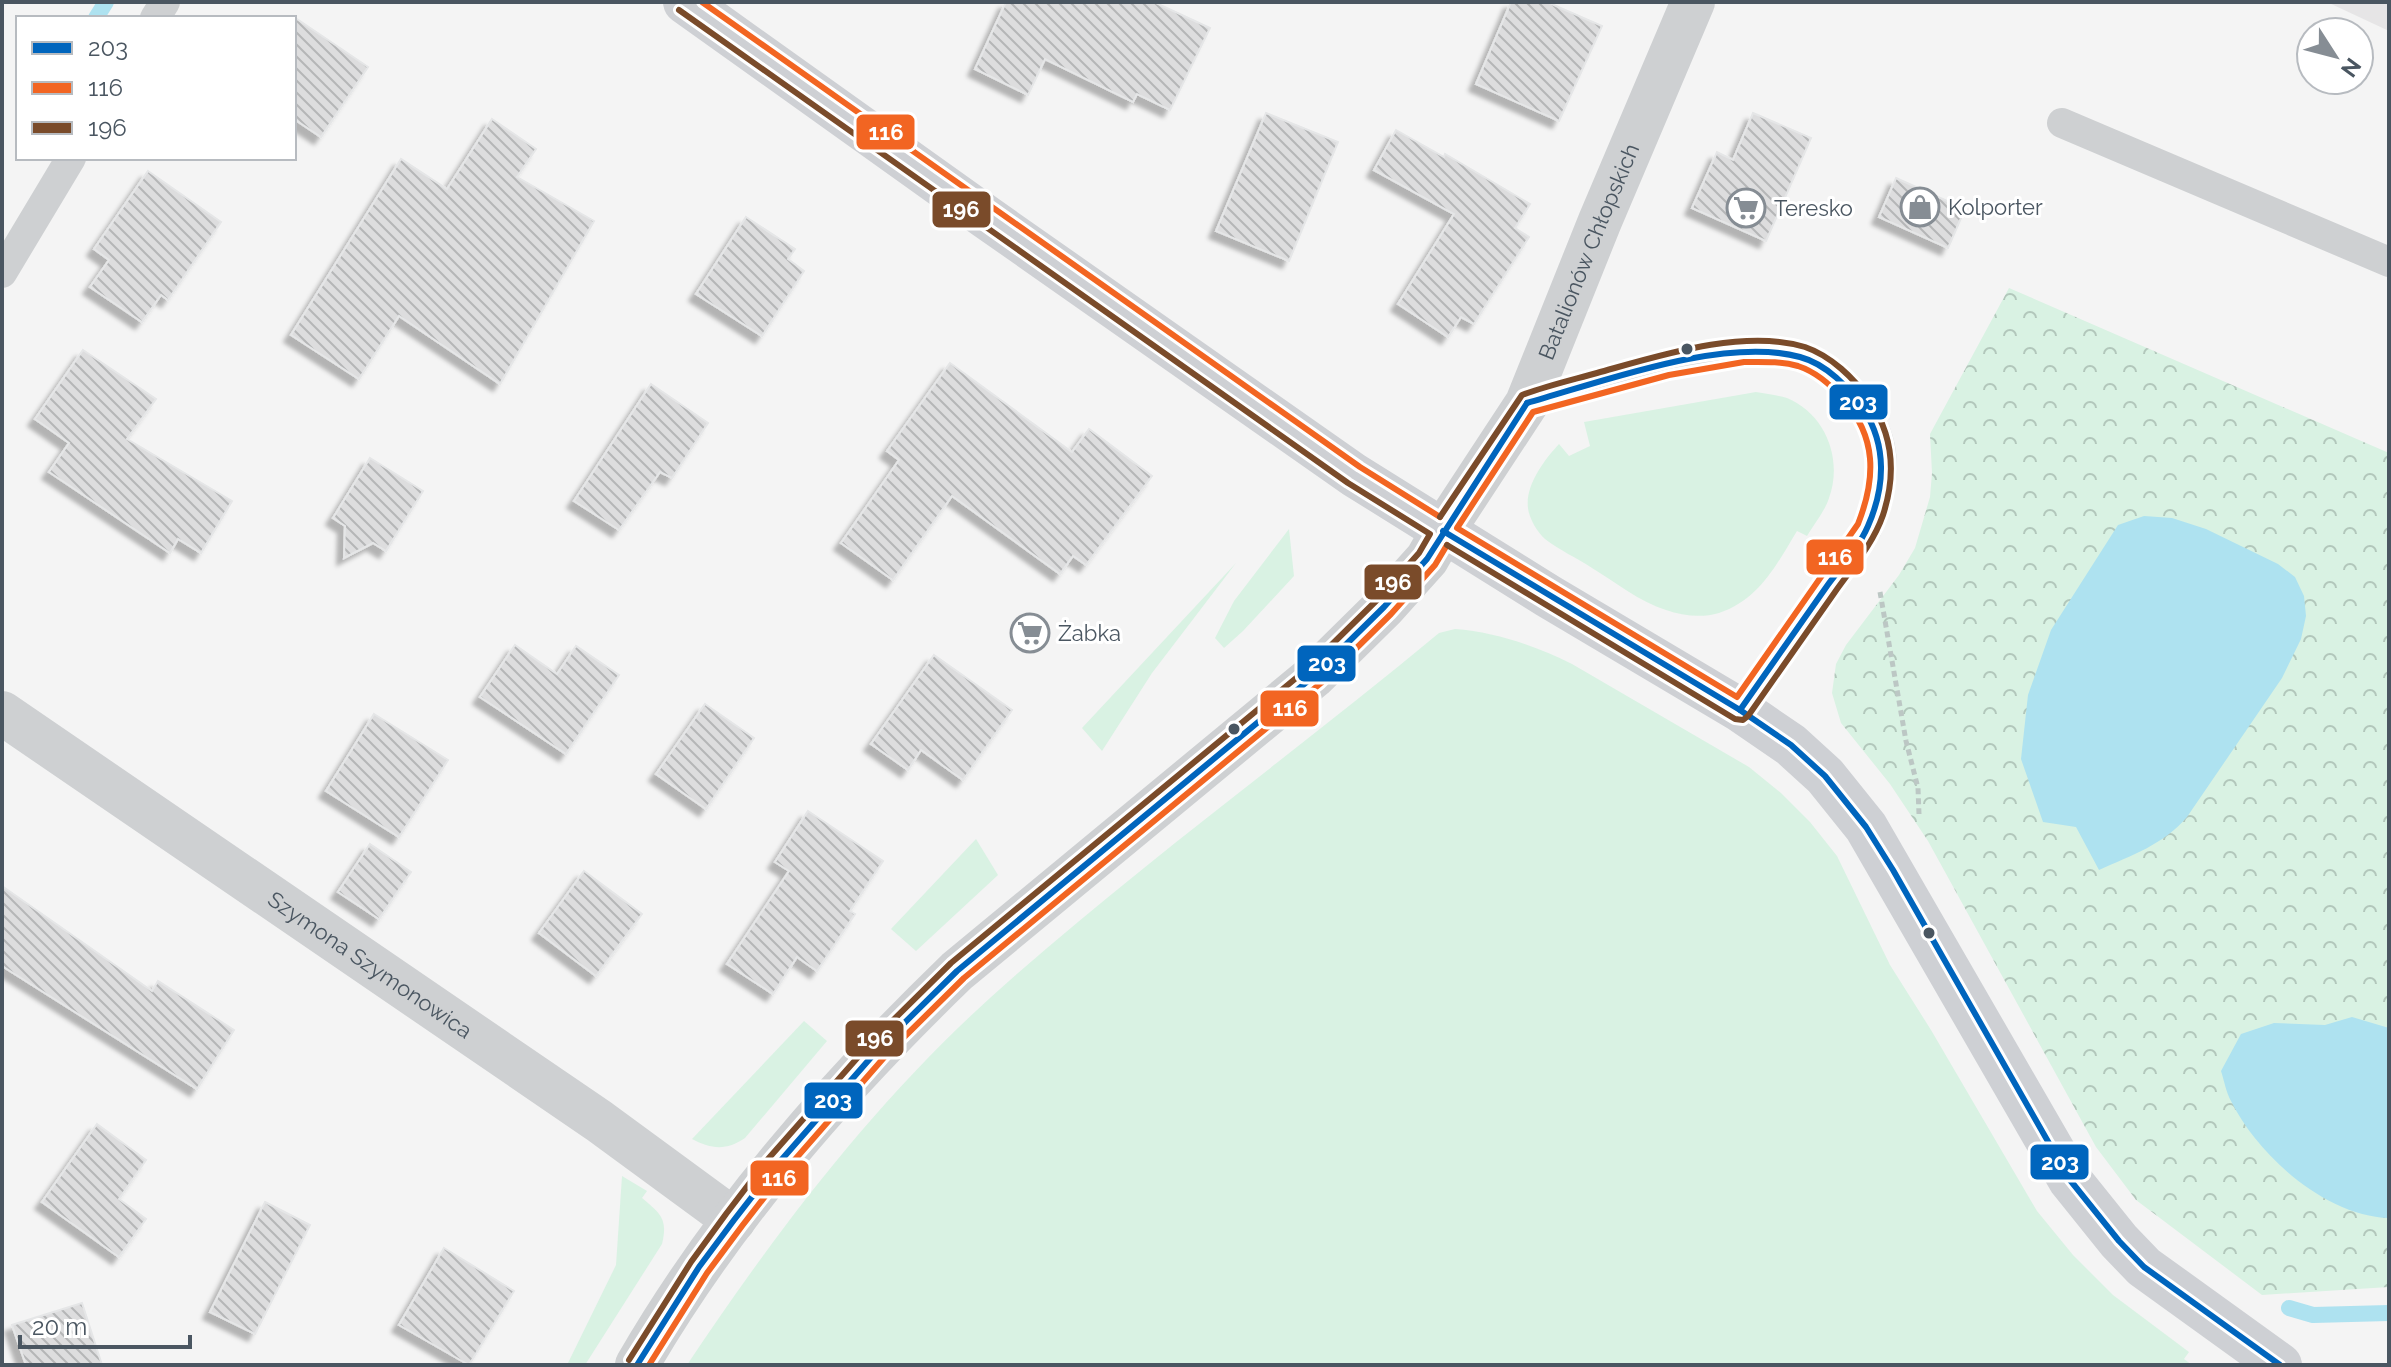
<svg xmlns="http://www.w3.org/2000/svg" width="2391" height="1367" viewBox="0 0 2391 1367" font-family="Raleway,sans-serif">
<defs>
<pattern id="forest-crowns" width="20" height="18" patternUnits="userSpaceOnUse" patternTransform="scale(2)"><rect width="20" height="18" fill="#d9f2e3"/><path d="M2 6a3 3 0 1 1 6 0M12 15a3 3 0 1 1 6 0" fill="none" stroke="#b2c7bb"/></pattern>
<pattern id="building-back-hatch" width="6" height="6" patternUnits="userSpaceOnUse" patternTransform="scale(2)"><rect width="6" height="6" fill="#ddddde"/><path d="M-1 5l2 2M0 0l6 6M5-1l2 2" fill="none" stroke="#b5b6b7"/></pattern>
<filter id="shadow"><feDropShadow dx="-7" dy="7" stdDeviation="2" flood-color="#0004"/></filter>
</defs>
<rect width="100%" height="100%" fill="#f4f4f4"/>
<polygon fill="#e6e5e6" points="2327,2 2389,2 2389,31"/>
<g fill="#d9f2e3">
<path d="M1756 392C1767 394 1777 395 1787 398 1826 414 1843 460 1829 498 1825 511 1814 524 1807 536L1797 531C1777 564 1759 600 1719 613 1702 618 1683 616 1666 610 1640 602 1615 582 1592 568 1577 558 1559 550 1545 539 1537 532 1529 518 1528 508 1525 485 1545 459 1559 444L1569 456 1590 446 1584 422Z"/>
<polygon points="1289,529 1294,576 1243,631 1224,648 1215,638 1234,601"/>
<polygon points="1236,563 1152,673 1102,751 1082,728"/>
<path d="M1455 629C1496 632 1535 646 1572 664L1749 767 1781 793 1810 822 1837 856 1890 965 1931 1030 2037 1211 2073 1255 2113 1295 2189 1352 2184 1359 2192 1365H687C775 1233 872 1105 990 998 1133 869 1291 756 1439 633Z"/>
<polygon points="976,839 998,875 916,951 891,929"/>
<path d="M804 1021 827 1041 745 1138C726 1151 711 1149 692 1139Z"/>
<path d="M622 1176 647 1191 642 1198C661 1214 668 1219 662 1244L585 1365H567L616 1265Z"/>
</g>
<polygon fill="url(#forest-crowns)" points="2009,288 2389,453 2389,1287 2262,1295 2136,1200 2096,1147 1928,841 1890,784 1841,723 1832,693 1836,664 1846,645 1899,575 1915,548 1930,497 1932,473 1930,434"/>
<g fill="#aee2f0">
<path d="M2144 516 2172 518 2206 529 2278 564 2295 577 2304 596 2306 616 2301 639 2282 678 2187 817C2163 845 2132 855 2099 870L2076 827 2043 822 2021 759 2028 695 2051 630 2118 525Z"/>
<path d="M2352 1017 2389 1028V1218C2326 1216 2258 1156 2231 1101 2226 1092 2224 1080 2221 1071L2241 1034 2274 1023 2325 1025Z"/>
</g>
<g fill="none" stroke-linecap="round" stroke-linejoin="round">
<g stroke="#aee2f0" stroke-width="16">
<polyline points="96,18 106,2"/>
<polyline points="2289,1308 2313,1315 2389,1313"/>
</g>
</g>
<g fill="url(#building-back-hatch)" stroke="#e5e6e7" stroke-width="2" filter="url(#shadow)">
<polygon points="1006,2 1154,2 1210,28 1170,110 1137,94 1133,102 1045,59 1028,95 975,69"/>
<polygon points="1511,2 1547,2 1602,26 1559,121 1476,84"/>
<polygon points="294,17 368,67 321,137 294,119"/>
<polygon points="1266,113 1338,142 1289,261 1216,231"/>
<polygon points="1753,113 1811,138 1766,241 1692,208 1717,152 1733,160"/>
<polygon points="492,119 536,149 517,177 594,221 500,384 399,316 359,379 291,335 401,159 447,189"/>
<polygon points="1396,130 1444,157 1445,154 1530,204 1515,228 1529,237 1474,324 1461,317 1448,337 1398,304 1454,214 1374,170"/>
<polygon points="148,171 221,222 168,300 161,295 142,322 90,287 109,260 94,249"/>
<polygon points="1896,178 1965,209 1948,248 1879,217"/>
<polygon points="746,217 795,249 788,259 804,271 762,336 696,294"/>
<polygon points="83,350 156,399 127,439 232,501 201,553 178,539 170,553 49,472 69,443 35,419"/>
<polygon points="950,363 1072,452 1089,429 1152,476 1086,565 1073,556 1060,574 952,496 893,580 841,543 899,460 887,451"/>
<polygon points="651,384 708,423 672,478 660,472 619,530 574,501"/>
<polygon points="370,458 423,491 386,551 373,543 344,558 345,526 333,518"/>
<polygon points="515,645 557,674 576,646 619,675 566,754 480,697"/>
<polygon points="934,655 1012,710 963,780 921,750 908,770 871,744"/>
<polygon points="705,704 754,738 706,809 656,774"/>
<polygon points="374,714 448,760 399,837 326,791"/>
<polygon points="808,811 883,861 850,911 855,914 817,971 797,957 773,994 727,964 789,871 775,862"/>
<polygon points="370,844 411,872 379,919 338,892"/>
<polygon points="584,871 642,914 596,976 539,933"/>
<polygon points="2,886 152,991 158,981 234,1030 197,1089 2,966"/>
<polygon points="97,1124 146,1160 119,1199 146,1219 119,1257 42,1202"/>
<polygon points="265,1202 310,1225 255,1334 210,1312"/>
<polygon points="444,1248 514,1291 469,1365 399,1325"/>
<polygon points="82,1303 102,1365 26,1365 12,1325"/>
</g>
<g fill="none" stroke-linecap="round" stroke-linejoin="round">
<polyline stroke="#bcc7c4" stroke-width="5" stroke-dasharray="6 4" stroke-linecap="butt" points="1880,592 1906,741 1918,788 1919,814"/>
<g stroke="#ced0d2" stroke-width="30">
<polyline points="155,18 165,2"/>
<polyline points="2062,123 2389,262"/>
<polyline points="2,273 71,158"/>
<path d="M1527 403C1592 386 1742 334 1802 357 1829 367 1851 389 1866 413 1890 451 1884 488 1867 529L1740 710"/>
</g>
<g stroke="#ced0d2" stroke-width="44">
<path id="s1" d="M2 713 599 1121 734 1220"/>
<path id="s2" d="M637 1365C722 1218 836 1088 957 971L1314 676 1384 607 1427 559 1443 531 1527 403 1600 221 1693 2"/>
</g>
<polyline stroke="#ced0d4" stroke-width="44" points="685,2 986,217 1354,475 1548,596 1740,710 1791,745 1825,776 1866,827 2070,1180 2119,1241 2144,1267 2280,1365"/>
<g stroke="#fff" stroke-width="12">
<g id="bus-1">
<path d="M1527 403C1602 382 1724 336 1800 357 1826 364 1849 387 1864 410 1887 446 1885 487 1868 526 1859 547 1841 567 1827 586 1798 627 1769 669 1740 710"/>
<polyline points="1443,531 1740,710 1791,745 1825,776 1866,827 1893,870 2070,1180 2119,1241 2144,1267 2280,1365"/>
<polyline points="637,1365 699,1267 734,1220 776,1166 881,1046 957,971 1314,676 1384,607 1427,559 1527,403"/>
</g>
</g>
<g stroke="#fff" stroke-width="12">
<g id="bus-2">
<polyline points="702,2 1360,467 1440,517"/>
<path d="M1744 362C1762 362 1780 361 1798 366 1816 372 1831 385 1843 399 1877 437 1876 478 1858 524L1737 697 1457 528 1533 412 1669 375Z"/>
<polyline points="649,1365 707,1273 742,1226 784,1172 888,1053 964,978 1321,683 1391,614 1435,565 1447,545"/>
</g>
</g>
<g stroke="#fff" stroke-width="12">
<g id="bus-3">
<path d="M1440 517 1522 395C1546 386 1572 380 1597 373 1658 356 1743 328 1805 347 1831 356 1854 378 1869 400 1894 436 1896 475 1883 515 1873 544 1852 568 1835 592 1806 633 1777 674 1748 716L1743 720 1735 719 1447 545"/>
<polyline points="629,1360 691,1262 726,1214 768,1159 874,1039 951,963 1307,669 1377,600 1419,553 1430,534 1348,483 679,10"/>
</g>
</g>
<use href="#bus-1" stroke="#0065bd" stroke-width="6"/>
<use href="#bus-2" stroke="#f26522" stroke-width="6"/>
<use href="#bus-3" stroke="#7a4b2a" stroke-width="6"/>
</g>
<defs>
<g id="shop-ring" transform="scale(2)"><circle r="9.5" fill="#fff" stroke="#868d94" stroke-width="1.5"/><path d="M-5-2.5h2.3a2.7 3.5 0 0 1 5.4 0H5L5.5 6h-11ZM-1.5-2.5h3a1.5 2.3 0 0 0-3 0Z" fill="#868d94"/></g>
<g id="supermarket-ring" transform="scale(2)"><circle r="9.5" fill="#fff" stroke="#868d94" stroke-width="1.5"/><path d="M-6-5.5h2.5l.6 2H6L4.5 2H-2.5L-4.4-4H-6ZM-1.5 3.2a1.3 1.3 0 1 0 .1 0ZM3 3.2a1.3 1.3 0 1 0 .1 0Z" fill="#868d94"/></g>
</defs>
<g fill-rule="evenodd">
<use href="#shop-ring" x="1920" y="207"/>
<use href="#supermarket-ring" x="1746" y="208"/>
<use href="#supermarket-ring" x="1030" y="633"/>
</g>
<g fill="#4a5661" stroke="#fff" stroke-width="3">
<circle cx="1687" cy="349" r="7"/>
<circle cx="1234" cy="729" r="7"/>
<circle cx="1929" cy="933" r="7"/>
</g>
<g text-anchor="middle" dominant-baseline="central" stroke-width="6" stroke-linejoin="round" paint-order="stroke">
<g font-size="22" fill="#4a5661" stroke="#fff" text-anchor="start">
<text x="1948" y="207">Kolporter</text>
<text x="1774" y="208">Teresko</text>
<text x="1058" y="633">Żabka</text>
</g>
<g font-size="22" fill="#4a5661" stroke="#fff">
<text stroke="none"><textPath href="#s2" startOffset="1484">Batalionów Chłopskich</textPath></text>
<text stroke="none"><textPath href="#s1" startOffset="446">Szymona Szymonowica</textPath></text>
</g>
</g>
<g stroke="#fff" stroke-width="3">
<rect x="855" y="113" width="61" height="38" rx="8" fill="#f26522"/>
<rect x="931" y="190" width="61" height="39" rx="8" fill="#7a4b2a"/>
<rect x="1828" y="383" width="61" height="38" rx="8" fill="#0065bd"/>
<rect x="1805" y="538" width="60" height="38" rx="8" fill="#f26522"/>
<rect x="1363" y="563" width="60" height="38" rx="8" fill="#7a4b2a"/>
<rect x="1296" y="644" width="61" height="39" rx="8" fill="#0065bd"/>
<rect x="1259" y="689" width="61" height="39" rx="8" fill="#f26522"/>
<rect x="844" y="1019" width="61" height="39" rx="8" fill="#7a4b2a"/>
<rect x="803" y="1081" width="61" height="39" rx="8" fill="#0065bd"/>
<rect x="2029" y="1143" width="61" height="38" rx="8" fill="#0065bd"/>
<rect x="749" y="1159" width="61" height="38" rx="8" fill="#f26522"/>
</g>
<g font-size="22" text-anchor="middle" font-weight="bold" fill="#fff">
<text x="886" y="140">116</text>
<text x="961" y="217">196</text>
<text x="1858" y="410">203</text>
<text x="1835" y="565">116</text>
<text x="1393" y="590">196</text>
<text x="1327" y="671">203</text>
<text x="1290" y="716">116</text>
<text x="875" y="1046">196</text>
<text x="833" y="1108">203</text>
<text x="2060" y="1170">203</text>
<text x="779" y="1186">116</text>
</g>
<rect width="2391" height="1367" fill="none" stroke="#4a5661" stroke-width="8"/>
<rect x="16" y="16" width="280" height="144" fill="#ffffff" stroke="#b7bbc0" stroke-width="2"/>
<rect x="32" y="42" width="40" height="12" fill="#0065bd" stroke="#b7bbc0" stroke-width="2"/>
<text x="88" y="56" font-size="24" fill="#4a5661">203</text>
<rect x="32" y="82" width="40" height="12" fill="#f26522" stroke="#b7bbc0" stroke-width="2"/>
<text x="88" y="96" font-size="24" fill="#4a5661">116</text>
<rect x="32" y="122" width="40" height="12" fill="#7a4b2a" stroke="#b7bbc0" stroke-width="2"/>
<text x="88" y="136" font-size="24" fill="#4a5661">196</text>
<g transform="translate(2335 56) rotate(126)"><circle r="38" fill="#ffffff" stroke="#b7bbc0" stroke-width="2"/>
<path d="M0-6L14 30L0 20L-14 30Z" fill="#868d94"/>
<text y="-12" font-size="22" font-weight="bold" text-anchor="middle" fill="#4a5661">N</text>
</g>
<path d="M20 1335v12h170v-12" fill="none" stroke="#4a5661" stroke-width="4"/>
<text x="32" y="1335" font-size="24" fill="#4a5661" stroke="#ffffff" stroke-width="6" paint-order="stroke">20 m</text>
</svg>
